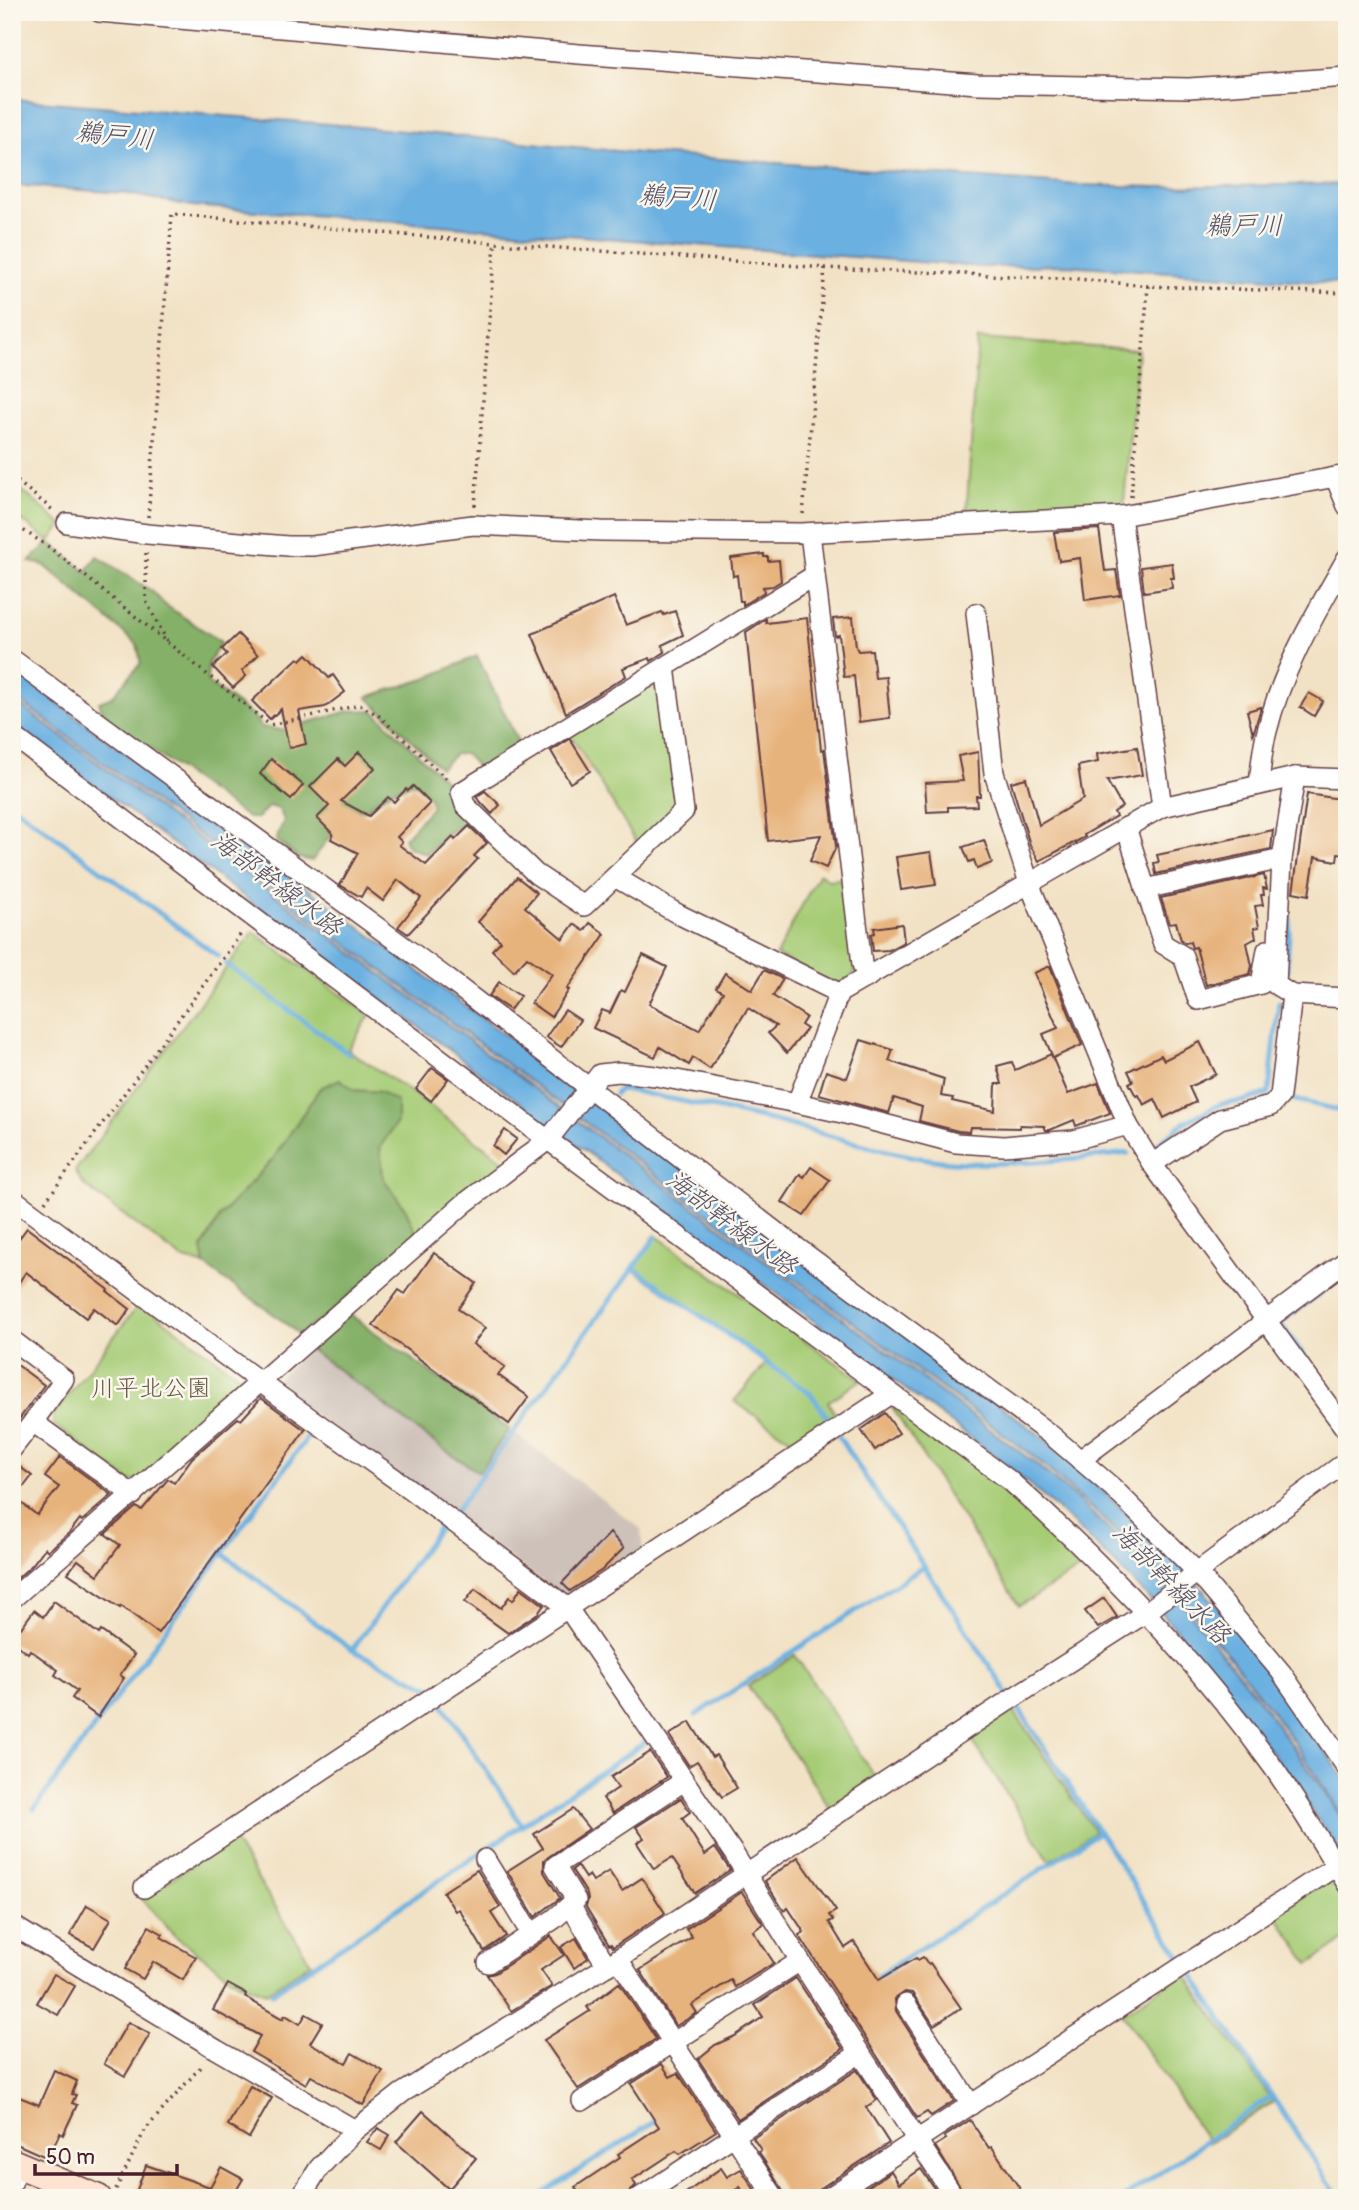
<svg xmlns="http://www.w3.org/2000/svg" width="1359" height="2210" viewBox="0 0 1359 2210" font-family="Pangolin,'Klee One',sans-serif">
<rect width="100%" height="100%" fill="#fbf7ec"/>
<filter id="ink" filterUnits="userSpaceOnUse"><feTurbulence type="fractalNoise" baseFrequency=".0143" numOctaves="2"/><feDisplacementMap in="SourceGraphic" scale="14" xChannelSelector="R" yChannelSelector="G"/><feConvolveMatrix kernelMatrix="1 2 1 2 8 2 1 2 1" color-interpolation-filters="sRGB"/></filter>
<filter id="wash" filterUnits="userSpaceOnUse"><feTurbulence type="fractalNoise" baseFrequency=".00686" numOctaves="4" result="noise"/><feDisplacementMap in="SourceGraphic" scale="28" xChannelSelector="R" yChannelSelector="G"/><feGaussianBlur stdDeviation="1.57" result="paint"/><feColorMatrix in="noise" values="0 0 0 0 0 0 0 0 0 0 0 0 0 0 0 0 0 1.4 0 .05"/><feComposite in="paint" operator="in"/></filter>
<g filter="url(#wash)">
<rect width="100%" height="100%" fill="#f2e2c5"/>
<polygon fill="#cec1ba" points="309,1349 478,1471 509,1429 641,1529 643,1555 566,1599 278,1388 277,1379"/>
<g fill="#a6cc76" stroke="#787650" stroke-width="2">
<polygon points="978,339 1138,350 1124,502 1122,508 966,519"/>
<polygon points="12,482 62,525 49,542 27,524 12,516"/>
<polygon points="655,679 662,682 678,804 638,845 569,732"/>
<polygon points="819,873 829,880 844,878 856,970 850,980 836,986 776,955"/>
<polygon points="253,932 370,1015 348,1050 408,1090 509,1165 418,1237 406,1210 383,1178 380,1146 397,1122 380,1092 320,1088 273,1159 221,1215 202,1248 205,1265 181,1258 84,1185 75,1171"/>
<polygon points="655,1235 861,1380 828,1402 843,1427 807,1446 797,1444 734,1401 767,1363 632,1269"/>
<polygon points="140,1303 249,1383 139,1481 129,1481 53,1424 53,1415"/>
<polygon points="891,1406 935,1434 1012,1495 1082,1562 1081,1568 1019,1606"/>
<polygon points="795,1655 879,1783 834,1814 748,1686"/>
<polygon points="1009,1704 1095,1832 1050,1861 967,1732"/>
<polygon points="232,1838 311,1963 266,1993 239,1983 175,1936 142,1899"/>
<polygon points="1331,1877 1347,1901 1347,1938 1309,1964 1275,1913"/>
<polygon points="1184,1973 1273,2102 1209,2143 1122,2014"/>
</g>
<g fill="#84b067" stroke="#676849" stroke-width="2">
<polygon points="49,542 86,572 97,556 153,592 164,604 221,642 208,664 207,682 254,717 261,727 282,730 349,711 373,710 457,792 469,815 466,823 448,833 427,854 408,847 404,838 432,807 430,798 415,783 392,790 365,810 351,808 312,861 298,858 276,840 284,820 279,809 269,806 257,818 248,818 105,717 99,702 112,697 141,663 137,644 44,565 29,562"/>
<polygon points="477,656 521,748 493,771 478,768 466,754 455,754 440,768 367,697 425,679"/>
<path d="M340 1079 354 1090 380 1092 397 1102V1122L380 1147 383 1178 406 1210 418 1237 329 1314 299 1335C271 1308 235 1290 205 1265L202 1248 221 1215 273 1159 320 1088Z"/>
<path d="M348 1313 509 1429 479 1472C418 1436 367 1388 309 1349Z"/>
</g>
<g fill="#6bb0e1" stroke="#5a6886" stroke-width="2">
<polygon points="12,99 329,124 639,153 1078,185 1156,187 1347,184 1347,284 1065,265 982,267 192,206 123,193 12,185"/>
<path d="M12 669 778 1238 1045 1439 1159 1542 1236 1627 1347 1782V1823C1296 1741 1238 1663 1175 1591 1132 1543 1083 1500 1035 1458L12 695Z"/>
<path d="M12 699 898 1360 1032 1461 1075 1497 1172 1591 1255 1694 1327 1795 1347 1827V1864C1289 1774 1226 1684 1154 1604 1107 1553 1056 1507 1003 1462L12 724Z"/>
</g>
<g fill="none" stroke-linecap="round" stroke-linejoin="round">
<g stroke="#6bb0e1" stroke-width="5">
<polyline points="12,805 218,956"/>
<polyline points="226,964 349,1054"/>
<polyline points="1286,978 1290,919"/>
<path d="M615 1094 620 1089 638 1092C689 1103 740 1112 790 1125 848 1140 908 1161 968 1163 1021 1165 1075 1159 1128 1153"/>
<polyline points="1287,1098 1347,1112"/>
<polyline points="1155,1146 1185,1122 1221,1104 1244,1101 1269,1093 1279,1002"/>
<polyline points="634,1268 811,1394 834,1426"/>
<polyline points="1347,1273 1280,1323 1347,1414"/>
<polyline points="839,1437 1008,1694"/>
<polyline points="454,1513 656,1237"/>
<polyline points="223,1554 352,1650 431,1688"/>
<polyline points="352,1650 441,1525"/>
<polyline points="441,1702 522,1825"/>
<polyline points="1015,1703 1183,1961"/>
<polyline points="696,1715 924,1566"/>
<polyline points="34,1809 312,1431"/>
<polyline points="1189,1970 1339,2198"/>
<polyline points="872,1980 1099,1832"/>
<polyline points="272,1993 647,1741"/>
<polyline points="536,2198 660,2118"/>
<polyline points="1123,2198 1272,2096"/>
</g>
</g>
<g id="blocks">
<g fill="#e7b37d">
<polygon points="1099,529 1105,571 1116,570 1120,595 1085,600 1080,558 1059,561 1054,532"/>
<polygon points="764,554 764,557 768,557 768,561 779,560 781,581 773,586 763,587 764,592 743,605 743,601 740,601 737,575 733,576 731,558"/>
<polygon points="1172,563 1174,578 1171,578 1172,588 1144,592 1141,567"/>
<polygon points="614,597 626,625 662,612 664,615 675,611 683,635 662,645 665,652 651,661 650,658 623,668 626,676 566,713 532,634"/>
<polygon points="853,617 856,647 858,651 872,650 875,678 886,677 890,718 859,722 854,676 844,677 839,635 835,636 833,619"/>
<polygon points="807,618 821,750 824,749 836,847 826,868 810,861 821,835 768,841 746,632 766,619 766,623"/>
<polygon points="238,634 258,655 242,671 246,676 233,688 213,667 227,654 222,649"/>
<polygon points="307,654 329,678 333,675 345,692 325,707 299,711 306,744 289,748 281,709 270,719 252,701 298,658 301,660"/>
<polygon points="1309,693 1323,701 1314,716 1300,707"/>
<polygon points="1261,707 1255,728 1253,734 1247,711"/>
<polygon points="570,739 590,771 570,783 551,751"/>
<polygon points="1137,747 1142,775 1107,781 1122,807 1114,812 1116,816 1084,835 1085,837 1039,861 1030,845 1011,782 1026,778 1039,825 1083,799 1078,766 1098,762 1097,754"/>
<polygon points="359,752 375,768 341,801 369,816 388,797 394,802 406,789 408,791 413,786 430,803 397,837 402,842 399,845 426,865 453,837 455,840 469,826 487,843 474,856 478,859 408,934 398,927 421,898 398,880 383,901 366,888 361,897 340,885 358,853 331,839 333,834 317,818 329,806 310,787 338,759 345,766"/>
<polygon points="978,752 980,796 976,796 977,806 948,807 948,811 927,812 925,783 963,781 958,756"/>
<polygon points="271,759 303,785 291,800 260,774"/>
<polygon points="485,791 500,805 492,814 476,797"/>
<polygon points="1307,794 1347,800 1347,854 1338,853 1337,861 1315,857 1309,895 1293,892"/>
<polygon points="1273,830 1271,849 1156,874 1154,863 1159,862 1157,855"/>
<polygon points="984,840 992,863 977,869 974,860 969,862 963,847"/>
<polygon points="931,852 936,885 901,890 896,857"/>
<polygon points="1264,875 1267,889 1263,888 1264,895 1261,895 1263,905 1255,906 1259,927 1254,928 1256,938 1247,943 1252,966 1250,974 1206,985 1196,947 1192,948 1190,942 1185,943 1181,940 1176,922 1169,923 1161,898"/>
<polygon points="517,877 537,893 525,907 563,939 574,924 584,931 590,923 605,934 567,989 569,990 551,1017 531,1003 552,974 527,957 514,971 492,950 501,941 478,922"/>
<polygon points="902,924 904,942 889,950 873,951 871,934 875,933 874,928"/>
<polygon points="643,955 667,967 649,1004 699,1030 723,992 716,988 725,973 752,990 764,970 783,979 773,996 806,1017 801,1025 807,1029 787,1053 768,1033 776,1026 748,1008 710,1069 693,1058 689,1065 660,1047 655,1057 593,1028 602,1010 610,1013 621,990 625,992"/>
<polygon points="1050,966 1082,1045 1053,1058 1043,1034 1058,1028 1034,973"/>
<polygon points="499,982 520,996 510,1010 489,996"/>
<polygon points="565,1010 580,1020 561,1047 546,1037"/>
<polygon points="861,1040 893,1050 889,1061 944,1079 941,1096 953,1098 952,1101 995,1111 996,1084 1002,1084 997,1066 1012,1062 1015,1070 1051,1054 1068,1094 1098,1083 1110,1113 1076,1126 1074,1120 1050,1130 1046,1130 1044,1126 1020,1125 1020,1128 970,1127 969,1132 958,1131 919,1121 922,1107 894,1098 889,1113 819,1094 826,1071 847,1078"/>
<polygon points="1200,1042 1216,1074 1189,1087 1196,1102 1164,1118 1155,1099 1144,1105 1139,1095 1136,1096 1129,1083 1133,1081 1128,1071 1161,1055 1164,1060"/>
<polygon points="432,1068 448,1079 431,1101 416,1089"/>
<polygon points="505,1130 517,1139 504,1155 493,1146"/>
<polygon points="811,1167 830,1180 804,1216 782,1202 800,1174 804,1177"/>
<polygon points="27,1228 108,1289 107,1291 130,1309 118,1326 94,1308 86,1318 26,1272 12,1292 12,1248"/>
<polygon points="434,1253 476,1283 458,1309 485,1328 473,1344 505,1367 498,1375 529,1397 509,1424 373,1325 399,1290 405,1294"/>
<polygon points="12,1361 44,1385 12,1429"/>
<polygon points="261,1398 305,1430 158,1633 121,1606 120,1608 68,1573 78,1560 98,1575 120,1545 105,1534 136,1507 142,1510 168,1479 174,1483 192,1458 238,1418 241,1420"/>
<polygon points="885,1413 899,1433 875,1450 861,1430"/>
<polygon points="60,1457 112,1495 82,1521 80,1519 70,1532 48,1551 45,1548 32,1565 12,1583 12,1461 32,1476 15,1498 37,1515 59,1487 45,1477"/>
<polygon points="610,1533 624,1548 602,1570 570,1591 562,1583"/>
<polygon points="521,1588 544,1605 538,1613 508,1633 465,1602 475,1589 501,1608 509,1597 513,1600"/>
<polygon points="1104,1598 1117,1617 1098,1628 1085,1611"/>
<polygon points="54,1601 99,1634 101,1631 134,1655 120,1675 124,1678 98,1717 72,1698 77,1691 55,1675 58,1670 30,1650 28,1653 12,1642 12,1622 21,1628 34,1610 43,1617"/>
<polygon points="690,1722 712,1757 716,1755 737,1788 722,1797 697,1761 689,1766 669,1735"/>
<polygon points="650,1752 667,1777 613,1813 603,1798 618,1788 611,1777"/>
<polygon points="681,1798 690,1812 682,1818 705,1855 715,1848 730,1870 695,1893 672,1858 654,1869 637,1843 644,1838 636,1827"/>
<polygon points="573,1809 589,1829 544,1860 544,1872 560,1898 535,1917 507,1871 543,1848 534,1834"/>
<polygon points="798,1857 836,1911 829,1915 833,1920 829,1922 845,1948 854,1942 879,1980 916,1958 918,1960 923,1957 928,1964 930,1963 961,2008 934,2025 912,1993 905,1992 895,1999 896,2011 954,2101 931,2116 927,2112 917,2118 799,1935 804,1932 788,1908 784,1911 765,1881"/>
<polygon points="577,1866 585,1878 589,1875 593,1881 609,1871 622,1891 642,1878 665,1913 613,1947 611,1944 609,1945 586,1907 588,1900 587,1894 572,1870"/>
<polygon points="477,1870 500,1907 491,1913 506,1936 484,1951 459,1909 455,1911 443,1892"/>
<polygon points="742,1892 763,1924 753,1931 774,1963 735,1987 731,1980 692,2005 697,2013 676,2026 640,1970 692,1937 686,1929"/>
<polygon points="87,1905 111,1919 94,1948 70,1935"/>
<polygon points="149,1926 163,1934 161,1937 196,1957 183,1980 153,1962 143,1979 125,1969"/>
<polygon points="551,1936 564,1955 541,1970 552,1986 511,2011 487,1975 495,1973"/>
<polygon points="576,1938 588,1958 574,1968 561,1947"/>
<polygon points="54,1974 75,1986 58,2015 37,2003"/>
<polygon points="796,1978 843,2049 738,2119 698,2059 715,2045 735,2036 763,2017 755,2005"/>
<polygon points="619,1983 656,2039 578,2089 544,2040 590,2011 587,2007"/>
<polygon points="228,1984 246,1994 245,1997 283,2019 285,2015 300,2024 306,2014 322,2023 310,2043 346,2063 352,2053 383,2071 363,2105 311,2076 306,2084 251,2052 260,2036 213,2010"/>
<polygon points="128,2022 150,2034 125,2076 104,2064"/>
<polygon points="662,2064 670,2077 678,2073 716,2131 680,2154 676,2151 632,2180 636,2185 625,2198 582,2198 575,2187 620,2157 618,2154 659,2127 631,2084"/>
<polygon points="54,2070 77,2081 72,2094 76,2095 72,2103 77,2105 63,2135 60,2133 48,2158 12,2142 12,2094 39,2105"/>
<polygon points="857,2070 877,2100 866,2107 889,2143 821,2188 816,2198 787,2198 759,2152 761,2150 753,2138"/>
<polygon points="250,2086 272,2098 249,2138 228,2125"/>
<polygon points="423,2111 476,2158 449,2189 396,2142"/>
<polygon points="970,2120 989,2148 992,2147 1026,2198 967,2198 935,2146 946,2139 944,2137"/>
<polygon points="378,2128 390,2135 381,2150 367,2142"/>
<polygon points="146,2165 210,2187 221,2167 243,2179 233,2196 236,2198 134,2198"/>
<polygon points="721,2168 727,2177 741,2169 760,2198 747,2198 740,2187 724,2198 679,2198"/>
<polygon points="921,2169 934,2188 920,2198 868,2198 863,2190 891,2171 899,2184"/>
</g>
</g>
</g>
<g filter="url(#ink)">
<use href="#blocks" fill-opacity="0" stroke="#633c42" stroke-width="2"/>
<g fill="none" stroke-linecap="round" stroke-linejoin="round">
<g stroke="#633c42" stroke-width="22">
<g id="street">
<polyline points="99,12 579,54 978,84 1189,88 1347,77"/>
<polyline points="1335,477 1347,506"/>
<polyline points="1121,516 1162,807"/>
<polyline points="67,523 147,534 288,546 312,546 473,525 601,531 801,533 1121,516 1347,475"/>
<polyline points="810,533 862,964 867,978"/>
<polyline points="976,613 994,773 1029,883 1128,1125"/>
<polyline points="12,659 448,979 780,1235 1051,1435 1112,1487 1197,1572 1281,1672 1347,1768"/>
<polyline points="665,667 684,811 584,906 536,874 465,805 461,792 815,575"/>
<path d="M12 735 548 1140 1009 1480C1106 1566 1197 1661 1273 1767 1299 1804 1323 1845 1347 1884"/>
<path d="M1259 785C1261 767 1262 748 1267 731 1282 669 1316 613 1347 558"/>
<polyline points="1126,827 1163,944 1183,956 1198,1000 1261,984 1267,950"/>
<polyline points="615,877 678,914 839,993"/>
<polyline points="1145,889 1282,859"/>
<polyline points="1292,995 1347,998"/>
<polyline points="797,1103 839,993 1162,807 1295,777 1347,779"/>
<polyline points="1152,1164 1220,1119 1271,1106 1280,1096 1292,995 1276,985 1282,859 1295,777"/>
<polyline points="12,1198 282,1398 408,1488 567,1607 734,1854 800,1961 955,2198"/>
<polyline points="12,1340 64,1379 33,1422 133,1495"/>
<polyline points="12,1449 33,1422"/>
<polyline points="1080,1460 1347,1260"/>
<polyline points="12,1599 465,1203 548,1140 600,1074 619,1072 656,1076 797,1103 842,1113 956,1143 1004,1146 1074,1140 1128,1125 1152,1164 1347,1431"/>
<polyline points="485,1859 531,1934"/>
<polyline points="144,1888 891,1394"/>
<polyline points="570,1905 607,1966"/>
<polyline points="12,1925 217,2050 355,2130"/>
<polyline points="618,1959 775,2198"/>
<polyline points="488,1963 554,1919 576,1900 555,1866 684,1781"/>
<polyline points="906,2004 971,2105"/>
<polyline points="582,2101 800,1961"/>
<polyline points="12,2183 19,2165"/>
<polyline points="300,2198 319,2168 355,2130 402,2093 618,1959 1008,1701 1147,1612 1197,1572 1347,1461"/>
<polyline points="639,2198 860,2053"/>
<polyline points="828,2198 1336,1866"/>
</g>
</g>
<g stroke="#633c42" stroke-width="29">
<polyline id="secondary" points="12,2162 98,2198"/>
</g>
<g stroke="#633c42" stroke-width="3.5" stroke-dasharray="2 5" stroke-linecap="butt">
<polyline points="12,477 54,511"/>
<polyline points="1131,497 1148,286"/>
<polyline points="475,506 495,243"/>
<polyline points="803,514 825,268"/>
<polyline points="148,517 172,214 495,243 825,268 1079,279 1148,286 1347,293"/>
<polyline points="12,523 49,547 270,725 360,705 378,715 449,781"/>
<polyline points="146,553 146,601 168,643"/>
<polyline points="45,1202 243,931"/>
<polyline points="116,2189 145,2130 203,2064"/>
</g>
<use href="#street" stroke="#fff" stroke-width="19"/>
<use href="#secondary" stroke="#fee3d1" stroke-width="26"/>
</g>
</g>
<g text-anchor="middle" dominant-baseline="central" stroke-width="5" stroke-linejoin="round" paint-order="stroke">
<g font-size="24" fill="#665342" stroke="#fbf7ec">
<text x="151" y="1388">川平北公園</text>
</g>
<g font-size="26" font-style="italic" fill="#56526b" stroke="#fbf7ec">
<text transform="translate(115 136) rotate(7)">鵜戸川</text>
<text transform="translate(678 198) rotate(5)">鵜戸川</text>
<text x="1244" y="226">鵜戸川</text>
<text transform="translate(276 884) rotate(37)">海部幹線水路</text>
<text transform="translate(731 1223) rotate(37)">海部幹線水路</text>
<text transform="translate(1171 1584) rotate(46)">海部幹線水路</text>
</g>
</g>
<rect width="1359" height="2210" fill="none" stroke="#fbf7ec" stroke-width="42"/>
<path d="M35 2164v10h142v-10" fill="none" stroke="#4a1f2b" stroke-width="3.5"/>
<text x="46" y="2164" font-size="21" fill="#4a1f2b" stroke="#fbf7ec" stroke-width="5" paint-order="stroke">50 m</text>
</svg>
